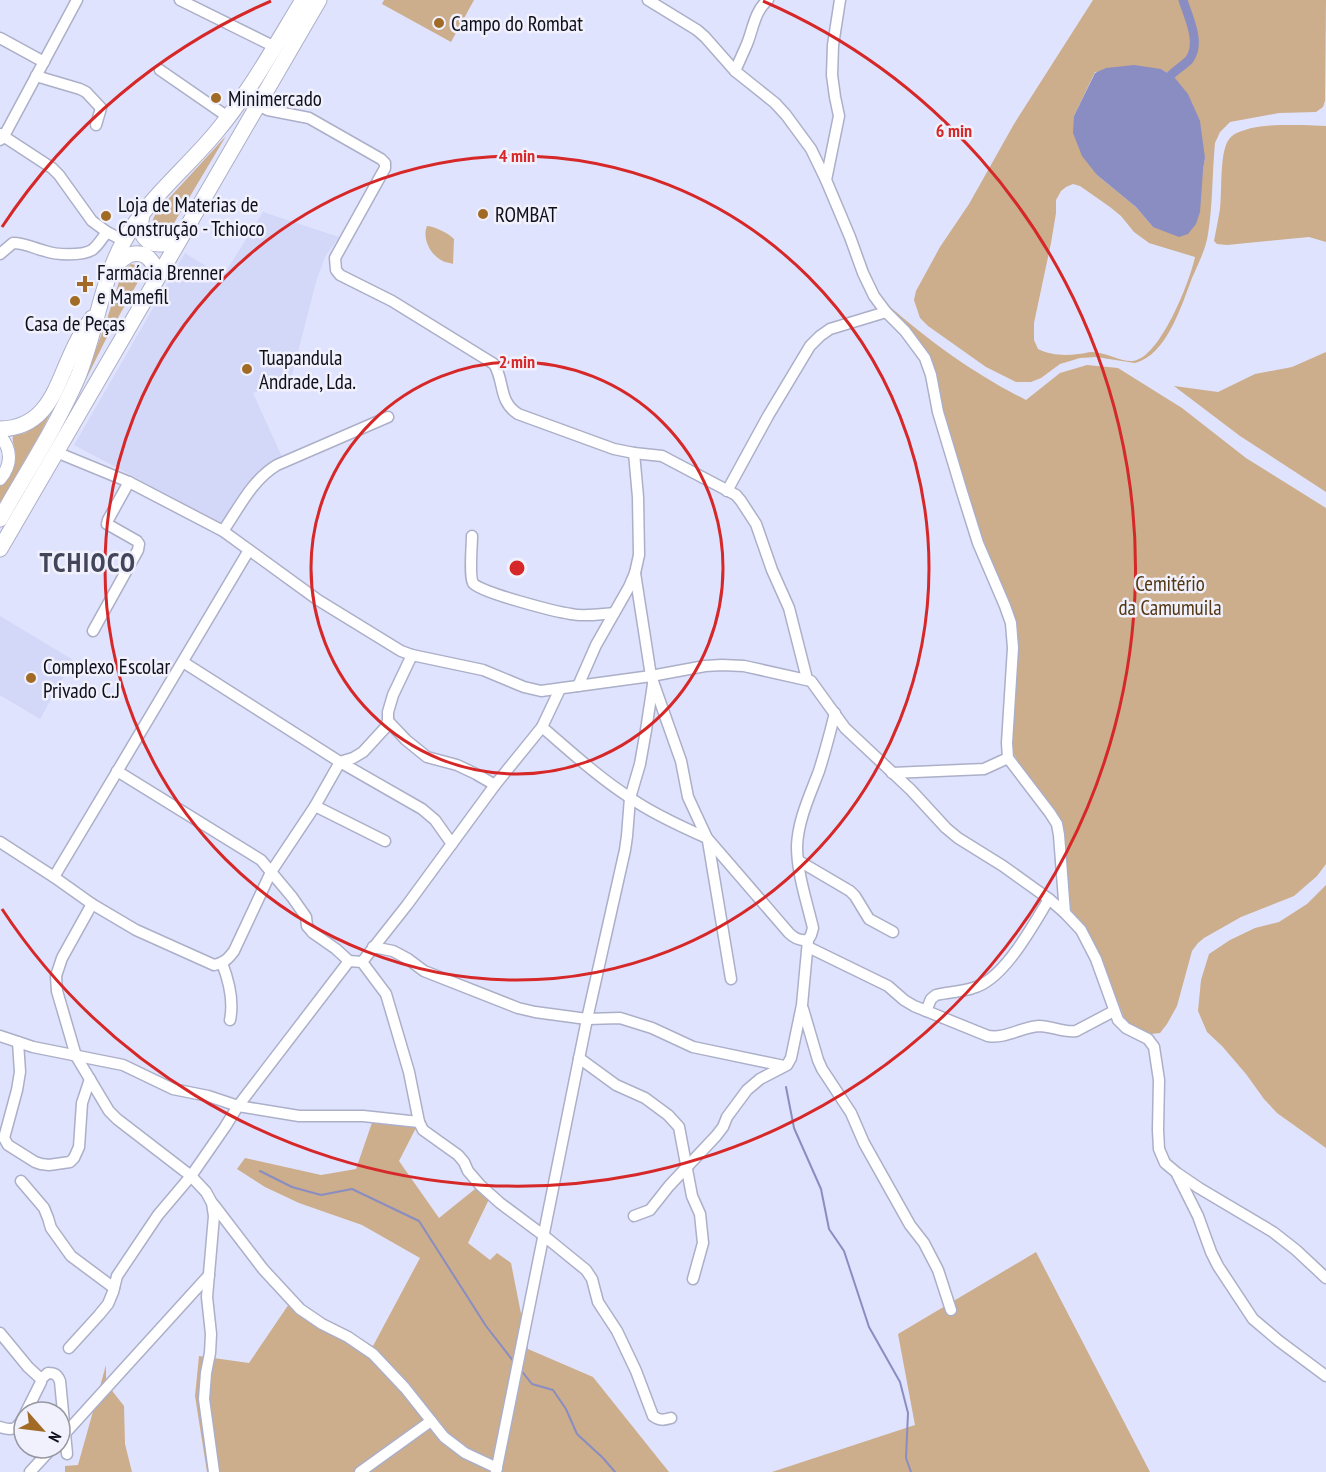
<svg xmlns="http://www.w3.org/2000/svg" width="1326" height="1472" viewBox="0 0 1326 1472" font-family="'PT Sans Narrow',sans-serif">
<rect width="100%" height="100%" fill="#e0e3fd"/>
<g fill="#d3d7f8">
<polygon points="263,212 339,237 325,257 316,282 291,379 253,393 282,457 259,470 223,524 74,445 185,253 212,270 216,279 225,273"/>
<polygon points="0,616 73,660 40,719 0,695"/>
</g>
<g fill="#ccad8c" fill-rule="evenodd">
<polygon points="384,0 474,0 451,42 382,4"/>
<path d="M1093 0H1326L1325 101 1323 107 1316 112 1279 113 1230 122 1220 132 1215 143C1212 173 1213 204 1208 234 1206 249 1198 264 1192 278 1182 304 1167 355 1135 363L1096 357 1080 358 1060 364 1041 378 1031 382H1016L986 367 928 326 920 318 914 300 916 291 940 247 969 204 1014 124ZM1161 69 1174 77 1205 158 1203 170 1153 227 1136 207 1097 175 1074 116 1095 72ZM1073 184 1080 186 1110 207 1121 216 1134 232 1149 243 1195 257C1190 281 1160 358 1133 361 1121 362 1105 352 1092 352 1088 352 1083 354 1078 354 1065 356 1050 355 1038 349L1034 340V323L1051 243 1056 213V200L1061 191 1066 187Z"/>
<path d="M1303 125 1326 126V242L1309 237 1227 245 1217 244 1214 241C1216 231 1218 220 1220 209 1222 191 1220 161 1226 145 1228 139 1233 134 1239 132 1257 124 1284 125 1303 125Z"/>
<path d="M226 136 171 228 166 232 161 234 153 230C150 221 155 214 161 207Z"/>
<path d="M427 226C436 227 448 233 454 239L453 264C452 263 443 262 443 261 430 255 422 238 427 226Z"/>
<path d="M131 264C140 265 141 272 139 280L105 341 86 379 85 378 105 325 119 282 125 269Z"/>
<path d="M888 305C930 342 976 375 1026 400L1060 373 1087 365 1118 368 1182 408 1246 458 1326 508V864L1317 876 1294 896 1241 917 1204 938 1198 943 1192 951 1177 1006 1167 1024 1160 1033 1151 1034 1134 1027 1125 1020 1102 960 1070 912 1063 832 1013 753V742L1018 646 1016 624 1010 604 983 543 942 411 929 356 917 337Z"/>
<polygon points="1326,352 1326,492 1240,436 1174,386 1218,392 1255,374 1292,367"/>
<path d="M59 396 40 434 0 503V486C11 477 18 465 15 450 14 444 12 442 13 436L25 433 42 422Z"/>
<polygon points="1326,885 1326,1148 1277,1113 1264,1099 1246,1074 1222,1046 1207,1032 1198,1011 1201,980 1209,954 1230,940 1255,928 1279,922 1307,904"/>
<polygon points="374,1117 419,1122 399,1161 439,1218 480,1185 491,1195 468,1243 490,1260 497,1253 511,1263 528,1349 593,1377 669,1472 207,1472 195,1396 199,1356 249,1363 291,1301 373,1346 420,1258 362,1225 299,1203 265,1187 237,1169 245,1158 321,1175 356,1169"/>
<polygon points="1036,1252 1150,1472 772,1472 915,1425 898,1334"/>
<polygon points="106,1365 106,1383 124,1406 125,1444 132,1472 65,1472 65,1466 78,1465"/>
</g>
<polygon fill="#898dc1" points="1134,65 1161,69 1174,77 1188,94 1200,121 1205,158 1203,170 1200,212 1196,224 1188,234 1179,237 1153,227 1136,207 1097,175 1082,156 1073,133 1074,116 1095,73 1106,68"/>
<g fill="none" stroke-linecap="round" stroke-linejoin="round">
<g stroke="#898dc1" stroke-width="2">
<polyline points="786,1087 794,1128 821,1189 829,1229 844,1251 869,1327 900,1382 908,1413 906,1458 911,1472"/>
<polyline points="260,1171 292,1187 321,1195 352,1189 419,1221 486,1326 514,1362"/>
<polyline points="520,1369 532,1384 553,1390 566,1409 577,1434 603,1458 615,1472"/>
</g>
<path stroke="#898dc1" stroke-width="9" d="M1171 75C1176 70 1184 65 1189 60 1202 43 1188 17 1183 0"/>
<g stroke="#acafc8" stroke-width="13">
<g id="minor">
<polyline points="180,0 275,47"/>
<polyline points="648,0 697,30 705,37 735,71 775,103 786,115 811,149 826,180 850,237 863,273 874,296 886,312 905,331 925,358 931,375 938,412 962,492 978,543 1005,606 1011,623 1013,648 1007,743 1008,758 1050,813 1057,824 1059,835 1065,913"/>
<polyline points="0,38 44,62"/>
<polyline points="160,70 228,117"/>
<path d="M735 71C739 62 743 53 747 44 753 29 755 10 768 0"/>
<polyline points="36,76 80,89 86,92 101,108 96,125"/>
<path d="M257 105 268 110 309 118 381 159 385 163V168L335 258 336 270 340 275 392 301 494 364C505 382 498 401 518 414L614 449 634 453 662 456 736 495 741 501 756 524 772 570 789 608 807 679"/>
<polyline points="0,134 52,168 59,175 92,221 107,232 124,241"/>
<polyline points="0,140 4,136 77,0"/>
<polyline points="826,180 839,116 835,97 832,75 833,45 840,0"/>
<path d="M0 254 13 243C25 243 33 248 45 251 56 255 82 256 92 250 98 246 102 238 107 232"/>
<polyline points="56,452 129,482 223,531 318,600 401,651 412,655 483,670 524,687 541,691 651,676 705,666 722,665 744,666 811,681 845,728 911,790 946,828 958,838 1003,866 1049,899 1065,913 1081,930 1096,959 1118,1020 1126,1028 1148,1039 1154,1047 1159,1080 1158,1130 1159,1149 1165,1163 1177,1173 1199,1188 1273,1232 1296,1250 1326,1278"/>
<polyline points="727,491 768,416 810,346 820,336 830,329 886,312"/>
<path d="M223 531C239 508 252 480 277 465L388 417"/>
<path d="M472 536C472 545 469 576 473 583 478 592 557 612 571 614 584 617 600 614 614 613"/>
<path d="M635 573 651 676 681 761 688 797 707 838 789 933C795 939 800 941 808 940"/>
<polyline points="93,631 138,550 139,544 137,541 107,524 108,520 129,482"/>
<polyline points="183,662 340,762 422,809 435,820 452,844"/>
<polyline points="578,686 596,645 629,587 635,573 639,555 638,497 634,453"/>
<polyline points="388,721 406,740 427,757 457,765 476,774 495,785"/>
<path d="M542 727C570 751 598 777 629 797 651 813 682 827 707 838"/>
<path d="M117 771 261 860 292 897 306 917 307 926 313 933 336 949 349 961 362 962 386 994 409 1072 419 1122 423 1130 458 1155 464 1162 468 1171 480 1185 500 1203 543 1235 586 1270 592 1279 598 1302 617 1331 636 1371 653 1416C660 1421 664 1420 671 1418"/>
<polyline points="892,773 984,769 1008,758"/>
<polyline points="315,806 385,841"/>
<polyline points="708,841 731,979"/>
<path d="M0 842 54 877 92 904 136 930 214 965C224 963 228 959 234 951L271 872 315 806 340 762 353 758 363 752 385 728 388 721V712L393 695 412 655"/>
<polyline points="799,861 850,891 855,896 869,919 893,932"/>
<path d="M54 877C119 768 185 659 249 550"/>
<polyline points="92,904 62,958 56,976 57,991 76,1056 109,1111 117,1119 191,1176 206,1192 212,1203 214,1216 207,1297 211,1334 210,1353 206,1373 204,1399 214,1472"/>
<polyline points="373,947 393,951 408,959 424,971 518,1008 535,1012 587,1019 620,1018 652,1028 693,1047 784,1066"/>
<path d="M808 947 888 986 904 1000 914 1006 988 1036C1006 1039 1021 1027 1039 1026 1052 1026 1064 1033 1076 1031L1114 1011"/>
<polyline points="362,962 407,905 495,785 542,727 560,689"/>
<path d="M222 963C229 981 234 1001 230 1020"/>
<polyline points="803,1009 818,1060 822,1069 851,1113 864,1143 910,1225 924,1243 938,1270 951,1310"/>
<path d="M926 1011 931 999 936 995C948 992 961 992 973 988 1004 980 1033 925 1049 899"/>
<polyline points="0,1036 33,1047 123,1065 173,1089 208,1096 238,1106 299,1116 363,1116 419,1122"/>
<polyline points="18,1042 20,1072 17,1090 4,1138 8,1145 35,1162 41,1164 49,1165 70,1162 74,1158 79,1147 82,1103 90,1079"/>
<polyline points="579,1058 616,1085 645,1098 668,1115 679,1127 692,1196 700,1214 703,1243 693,1279"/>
<polyline points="1177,1174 1198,1216 1211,1252 1218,1266 1253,1319 1279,1341 1326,1376"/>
<polyline points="21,1181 44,1208 48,1218 51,1228 71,1256 114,1288"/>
<polyline points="214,1205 263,1269 300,1309 322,1324 348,1337 373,1354 405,1388 444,1437 465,1453 497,1468"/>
<path d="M634 1216 650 1210 669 1186 716 1136 723 1127 727 1117 747 1090 760 1079 787 1065 791 1058 802 1005 808 940 811 935 813 928C807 902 797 874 797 846 798 820 810 795 819 771 825 752 830 733 835 713"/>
<polyline points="0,1333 28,1367 41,1379"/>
<polyline points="69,1348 99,1315 108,1304 113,1292 117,1276 158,1215 191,1176 225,1127 238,1106 349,961"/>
<path d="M26 1412 41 1382V1379L48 1373C54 1373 57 1374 60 1381L67 1454"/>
<path d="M0 1427C14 1432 18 1428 24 1416"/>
<polyline points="60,1439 209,1275"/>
<polyline points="30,1472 52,1448"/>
<polyline points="360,1472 431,1421"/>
<polyline points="496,1472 587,1019 625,850 627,836 630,798 640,764 646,730 653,684"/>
</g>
</g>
<g stroke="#acafc8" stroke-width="14">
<path id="tertiary" d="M0 436C12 449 12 465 0 479"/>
</g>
<g stroke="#acafc8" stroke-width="17">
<g id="primary">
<path d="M142 215C135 244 159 251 180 237"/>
<path d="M113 267C118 263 123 258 129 255 146 249 159 264 155 281"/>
<path d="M0 429C52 428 57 379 77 342 81 333 87 326 92 318"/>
<path d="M0 519C26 473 56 427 77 379 96 334 100 284 124 241 147 199 188 167 218 130 251 90 276 44 303 0"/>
<polyline points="0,549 319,0"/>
</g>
</g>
<use href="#minor" stroke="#fff" stroke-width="10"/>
<use href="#tertiary" stroke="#fff" stroke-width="12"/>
<use href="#primary" stroke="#fff" stroke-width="15"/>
</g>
<g fill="none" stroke="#d62828" stroke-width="3">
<circle cx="517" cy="568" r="206"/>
<circle cx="517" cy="568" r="412"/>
<path d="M2 227A618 618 0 0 1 271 1M763 1A618 618 0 1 1 2 909"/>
</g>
<g fill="#a16b26" stroke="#f0f1fc" stroke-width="2">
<circle cx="439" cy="23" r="6"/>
<circle cx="216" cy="98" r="6"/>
<circle cx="483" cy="214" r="6"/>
<circle cx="106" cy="216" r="6"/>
<path d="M82 275h6v6h6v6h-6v6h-6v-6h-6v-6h6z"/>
<circle cx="75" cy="301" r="6"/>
<circle cx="247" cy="369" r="6"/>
<circle cx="31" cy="678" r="6"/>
</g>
<g text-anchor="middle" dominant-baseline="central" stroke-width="5" stroke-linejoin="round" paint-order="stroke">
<g font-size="21" fill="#0e0f18" stroke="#f0f1fc" text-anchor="start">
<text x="451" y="23">Campo do Rombat</text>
<text x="228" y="98">Minimercado</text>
<text x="118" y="204">Loja de Materias de<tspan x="118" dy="24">Construção - Tchioco</tspan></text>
<text x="495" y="214">ROMBAT</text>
<text x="97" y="272">Farmácia Brenner<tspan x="97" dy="24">e Mamefil</tspan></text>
<text x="75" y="323" text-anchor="middle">Casa de Peças</text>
<text x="259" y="357">Tuapandula<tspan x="259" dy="24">Andrade, Lda.</tspan></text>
<text x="43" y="666">Complexo Escolar<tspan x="43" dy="24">Privado C.J</tspan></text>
</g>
<g font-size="21" fill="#533713" stroke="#f0f1fc">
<text x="1170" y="583">Cemitério<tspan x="1170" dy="24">da Camumuila</tspan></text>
</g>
<g font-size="27" font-weight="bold" letter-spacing="1.5" fill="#43455a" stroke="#f0f1fc">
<text x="88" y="562">TCHIOCO</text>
</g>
</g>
<circle cx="517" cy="568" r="9" fill="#d62828" stroke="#f0f1fc" stroke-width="3"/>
<g font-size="18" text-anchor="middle" font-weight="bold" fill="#d62828" stroke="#f0f1fc" stroke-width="5" stroke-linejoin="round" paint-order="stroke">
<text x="954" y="137">6 min</text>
<text x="517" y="162">4 min</text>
<text x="517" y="368">2 min</text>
</g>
<g transform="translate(42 1430) rotate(118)"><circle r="28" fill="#f0f1fc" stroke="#9697a1" stroke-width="1.5"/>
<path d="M0-4.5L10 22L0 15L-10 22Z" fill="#a16b26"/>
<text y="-9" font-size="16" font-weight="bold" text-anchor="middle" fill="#0e0f18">N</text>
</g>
</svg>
